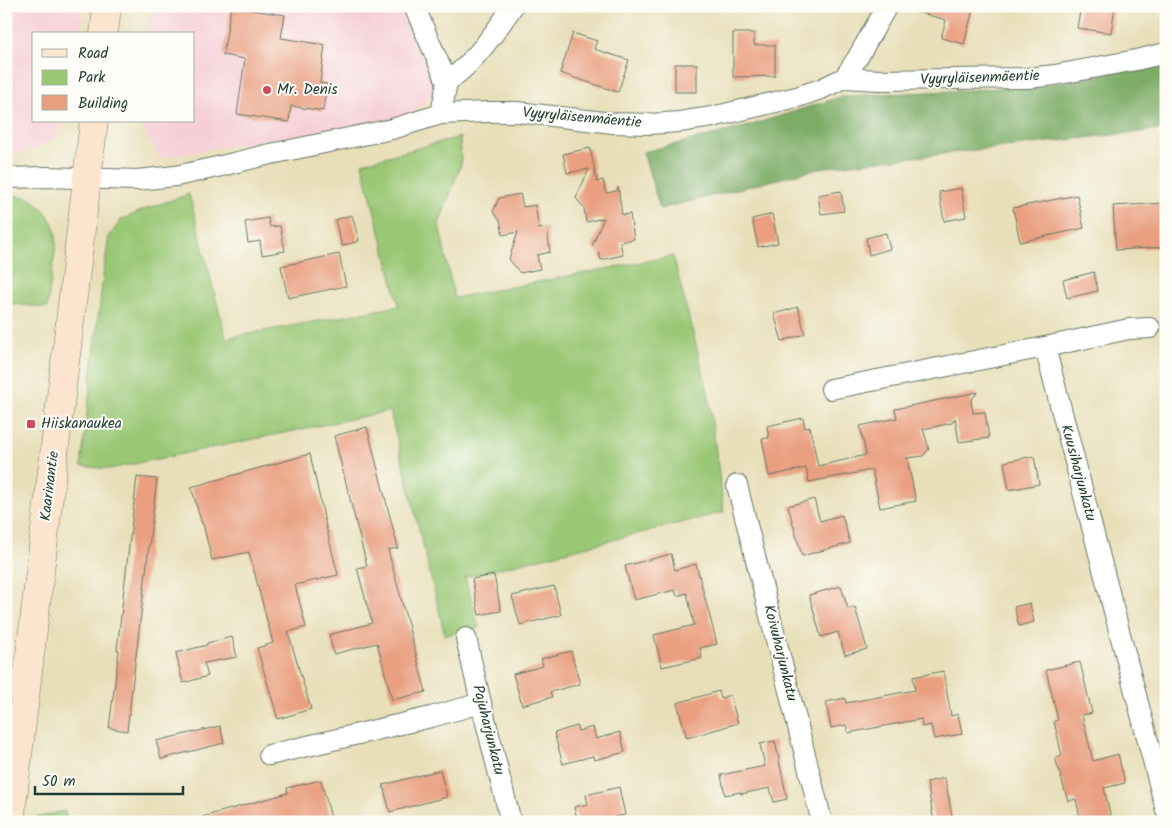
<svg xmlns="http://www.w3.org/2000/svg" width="1172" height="828" viewBox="0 0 1172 828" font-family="Kalam,sans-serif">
<rect width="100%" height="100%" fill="#fdfcf7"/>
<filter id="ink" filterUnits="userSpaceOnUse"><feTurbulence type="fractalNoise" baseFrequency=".02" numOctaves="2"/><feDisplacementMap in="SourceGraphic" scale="10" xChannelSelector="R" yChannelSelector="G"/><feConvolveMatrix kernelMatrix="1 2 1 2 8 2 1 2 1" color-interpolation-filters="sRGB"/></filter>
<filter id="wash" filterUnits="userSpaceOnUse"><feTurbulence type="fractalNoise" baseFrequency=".0096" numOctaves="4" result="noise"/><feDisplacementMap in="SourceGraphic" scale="20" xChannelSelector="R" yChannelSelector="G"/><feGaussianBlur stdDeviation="1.12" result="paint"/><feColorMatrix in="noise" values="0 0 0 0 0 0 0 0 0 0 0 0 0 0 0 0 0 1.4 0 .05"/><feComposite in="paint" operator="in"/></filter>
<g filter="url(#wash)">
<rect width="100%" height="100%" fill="#e8dfb9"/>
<g fill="#f6cfd6">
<polygon points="6,6 83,6 80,34 34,34 34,121 66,121 57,134 48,142 31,151 6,158"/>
<polygon points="151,6 406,6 432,64 434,80 432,92 427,100 413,113 401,118 159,158 139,121 194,121 194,34 149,34"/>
</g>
<g fill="#9ac774" stroke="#5c8254">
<polygon points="460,137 461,164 439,224 454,298 673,256 708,392 724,512 465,577 479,628 445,635 390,411 109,469 81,466 104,268 109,237 121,220 143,210 189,194 226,338 399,306 362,163"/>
<polygon points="12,196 27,197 38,204 47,214 53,224 56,233 56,245 47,308 6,303 6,197"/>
<polygon points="65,811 67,822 26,822 26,820"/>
</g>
<polygon fill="#7bac66" stroke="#4d744d" points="1166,61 1166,129 825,167 660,209 643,152 745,127 843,96 972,90 1062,83"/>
<g id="blocks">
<g fill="#e99f80">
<polygon points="914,6 974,6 964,44 941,38 946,20 914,11"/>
<polygon points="1081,6 1115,6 1111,33 1077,28"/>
<polygon points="231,7 285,15 281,38 325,45 320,83 327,84 323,111 291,106 289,122 237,114 245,59 223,55"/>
<polygon points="573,33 597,41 594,49 629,60 618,92 560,73"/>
<polygon points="733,33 754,33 754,45 775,45 775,76 733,77"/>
<rect x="675" y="64" width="22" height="28"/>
<polygon points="590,148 597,182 603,180 606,193 616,191 618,187 622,215 630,214 634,239 620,242 623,255 601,260 599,253 592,246 604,218 586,222 584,208 576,198 589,169 567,173 563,154"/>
<polygon points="961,188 966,217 944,221 939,192"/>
<polygon points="841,191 844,211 821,214 818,195"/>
<polygon points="520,194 523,207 535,205 539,229 547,227 550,252 537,255 540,269 520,273 509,259 518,232 503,235 500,220 493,212 499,198"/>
<polygon points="1077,195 1084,228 1020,242 1013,208"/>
<polygon points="1166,203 1166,247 1116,250 1113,206"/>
<polygon points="772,214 778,243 758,247 752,219"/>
<polygon points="352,215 359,241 342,246 335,220"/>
<polygon points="268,218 270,227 280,226 285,251 262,255 260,241 248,243 245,222"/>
<polygon points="886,233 890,249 869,255 866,238"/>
<polygon points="339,254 346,286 288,298 281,266"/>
<polygon points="1094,272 1098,291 1067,298 1063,280"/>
<polygon points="798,307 805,334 782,341 774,314"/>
<polygon points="978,392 971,400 973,413 985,412 989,438 959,442 955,418 952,423 923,429 929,449 923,456 907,458 916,501 880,508 872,470 809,482 806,468 769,476 762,439 769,438 767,426 803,418 805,428 810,427 818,466 866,455 860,426 897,418 895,409"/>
<polygon points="367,427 398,548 388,550 426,692 392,700 377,643 334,654 329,635 372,623 357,568 367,566 334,436"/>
<polygon points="310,454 327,531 338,575 295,585 306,627 288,632 311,709 278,719 257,648 273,643 249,552 212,560 203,524 202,524 191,487"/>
<polygon points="1034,456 1039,484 1009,490 1004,462"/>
<polygon points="137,477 157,479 127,731 109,728 119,650 117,650"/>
<polygon points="814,499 820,521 842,515 850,543 802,556 788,506"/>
<polygon points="671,554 675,570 696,564 717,644 700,648 702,658 662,667 654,635 694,625 687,593 677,596 675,590 634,600 625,566"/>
<polygon points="494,575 501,611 479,615 472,579"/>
<polygon points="554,586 561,615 520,625 512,596"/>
<polygon points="841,586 848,609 855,607 867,649 845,655 838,632 821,637 809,595"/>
<polygon points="1030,603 1034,622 1019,626 1014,607"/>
<polygon points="232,637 237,657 204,663 208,676 183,683 176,653 207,645 207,643"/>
<polygon points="571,651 580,684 550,692 552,697 522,705 513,674 543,666 541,659"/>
<polygon points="1080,662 1092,713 1082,715 1093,761 1118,754 1125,783 1104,788 1112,822 1081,822 1076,799 1068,801 1055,758 1062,756 1054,721 1058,720 1046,670"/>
<polygon points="943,671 951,716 958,714 962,734 934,739 931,725 922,727 921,719 848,733 846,725 831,728 826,702 845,698 846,703 915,690 913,677"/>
<polygon points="719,691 721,698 730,695 738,723 687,738 677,703"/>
<polygon points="220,726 224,743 161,759 156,741"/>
<polygon points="577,726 578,731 593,727 596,739 620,732 625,752 594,760 593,756 563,764 554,733"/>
<polygon points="775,741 787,799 774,802 770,788 741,794 741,792 725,795 721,775 765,766 760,744"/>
<polygon points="440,770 447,797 390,812 383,785"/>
<polygon points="945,778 953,822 934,822 927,782"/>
<polygon points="321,780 332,822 202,822 202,817 288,793 287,788"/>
<polygon points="619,787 625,815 612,818 613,822 578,822 574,807 588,804 586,795"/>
</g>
</g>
</g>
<g filter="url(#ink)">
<use href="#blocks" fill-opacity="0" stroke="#657663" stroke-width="1"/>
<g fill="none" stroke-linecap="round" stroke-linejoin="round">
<g stroke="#657663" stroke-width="22">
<g id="street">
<polyline points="414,6 447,82 441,114"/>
<polyline points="844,78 858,57 887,6"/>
<path d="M447 82C453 77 460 72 466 66 484 48 499 27 513 6"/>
<polyline points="6,178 46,177 137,180 176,176 217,167 266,155 392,129 441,114 489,112 517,112 613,123 649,124 679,122 712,117 797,97 821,89 844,78 880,80 1028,78 1055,75 1136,60 1166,53"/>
<polyline points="1045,347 1129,329 1150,328"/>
<polyline points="831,389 1045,347 1166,810"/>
<polyline points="737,485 822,822"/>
<polyline points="466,638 481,703 511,822"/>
<polyline points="269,755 431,717 481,703"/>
</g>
</g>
<g stroke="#657663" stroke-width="29">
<g id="secondary">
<polyline points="104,34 107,6"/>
<polyline points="10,822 94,121"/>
</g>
</g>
<use href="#street" stroke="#fff" stroke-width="20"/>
<use href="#secondary" stroke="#fce5cf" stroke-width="28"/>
</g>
</g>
<g fill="#d1495b" stroke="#fdfcf7" stroke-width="2">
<circle cx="267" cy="90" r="5"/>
<rect x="26" y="419" width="10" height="10" rx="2.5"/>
</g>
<g text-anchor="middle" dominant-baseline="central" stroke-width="4" stroke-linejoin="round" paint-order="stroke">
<g font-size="15" fill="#1f3d34" stroke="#fdfcf7">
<text transform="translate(980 78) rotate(-2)">Vyyryläisenmäentie</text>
<text transform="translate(582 118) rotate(5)">Vyyryläisenmäentie</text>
<text transform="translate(1078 473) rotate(75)">Kuusiharjunkatu</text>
<text transform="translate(50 486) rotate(-83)">Kaarinantie</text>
<text transform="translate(780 653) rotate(76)">Koivuharjunkatu</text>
<text transform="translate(488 730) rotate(76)">Pajuharjunkatu</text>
</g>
<g font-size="15" fill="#1f3d34" stroke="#fdfcf7" text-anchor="start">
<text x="277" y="90">Mr. Denis</text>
<text x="41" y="424">Hiiskanaukea</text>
</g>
</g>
<rect width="1172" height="828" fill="none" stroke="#fdfcf7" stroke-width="25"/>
<rect x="32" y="32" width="162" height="90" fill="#fdfcf7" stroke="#a4b0a9"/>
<rect x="42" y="49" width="25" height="8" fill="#fce5cf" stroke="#a4b0a9"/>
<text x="78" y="58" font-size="15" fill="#1f3d34">Road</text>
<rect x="42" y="70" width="25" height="15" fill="#9ac774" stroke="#a4b0a9"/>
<text x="78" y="82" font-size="15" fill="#1f3d34">Park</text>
<rect x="42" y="95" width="25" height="15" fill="#e99f80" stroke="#a4b0a9"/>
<text x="78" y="108" font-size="15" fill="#1f3d34">Building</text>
<path d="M35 786v8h148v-8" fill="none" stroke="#1f3d34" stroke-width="2.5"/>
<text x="42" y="786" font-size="15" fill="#1f3d34" stroke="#fdfcf7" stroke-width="4" paint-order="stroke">50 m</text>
</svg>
